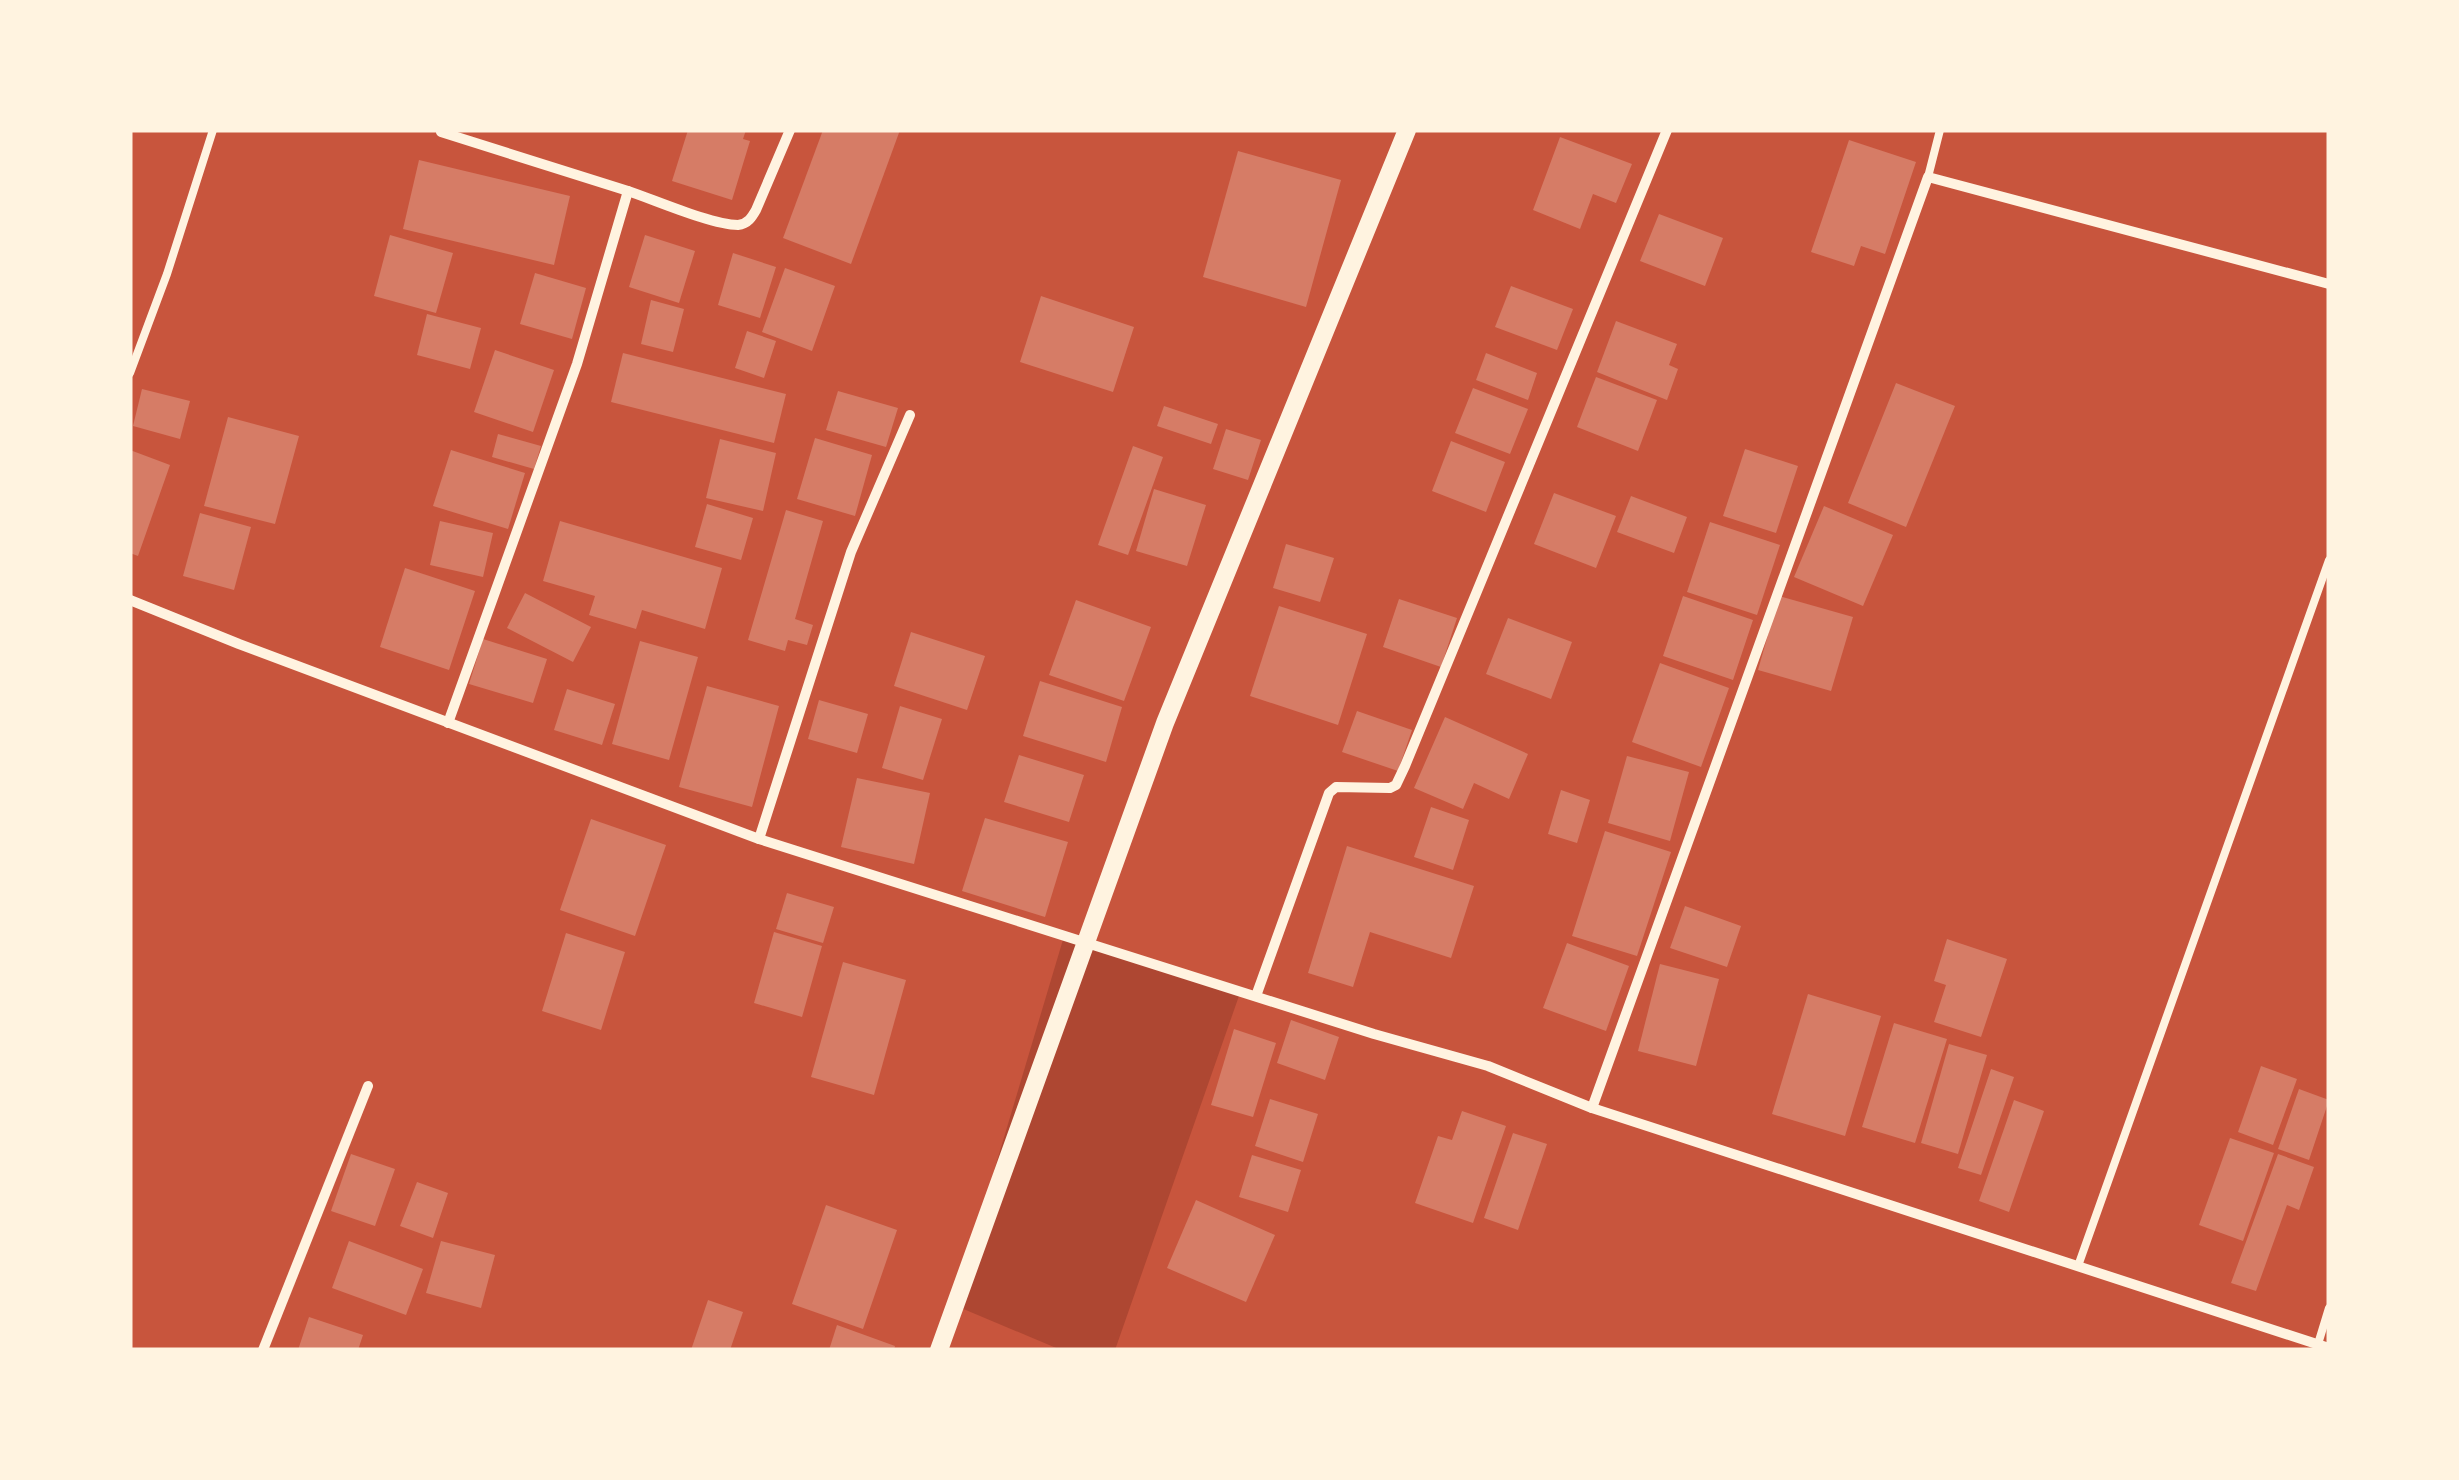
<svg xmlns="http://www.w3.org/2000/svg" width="2459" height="1480" viewBox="0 0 2459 1480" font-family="'Space Grotesk',sans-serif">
<rect width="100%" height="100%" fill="#c8553d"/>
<polygon fill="#ae4732" points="1065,933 1240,993 1115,1350 1061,1350 954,1305"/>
<g fill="#d67c66">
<polygon points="688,130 746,130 743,139 750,141 732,200 672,181"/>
<polygon points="823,130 900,130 851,264 783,238"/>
<polygon points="1560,137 1632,164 1616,203 1593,194 1580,229 1533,210"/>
<polygon points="1849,140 1916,162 1885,254 1861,246 1854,266 1811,252"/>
<polygon points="1238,151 1341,180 1306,307 1203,277"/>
<polygon points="419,160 570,196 554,265 403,229"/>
<polygon points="1659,214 1723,238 1705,286 1640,261"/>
<polygon points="390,235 453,253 436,313 374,296"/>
<polygon points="645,235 695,251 679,303 629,287"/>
<polygon points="733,253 776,267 760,318 718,305"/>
<polygon points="785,268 835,286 812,351 762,332"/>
<polygon points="535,273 586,288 572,339 520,324"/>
<polygon points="1511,286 1573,309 1557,350 1495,327"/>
<polygon points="1041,296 1134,327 1113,392 1020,362"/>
<polygon points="651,300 684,309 673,352 641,344"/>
<polygon points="427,314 481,328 470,369 417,355"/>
<polygon points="1616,321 1677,344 1669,365 1678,369 1667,400 1597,372"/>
<polygon points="747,331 776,341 764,378 735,368"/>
<polygon points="495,350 554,370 533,432 474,412"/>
<polygon points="623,353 786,394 774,443 611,402"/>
<polygon points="1486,353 1537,373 1528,400 1476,380"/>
<polygon points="1596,377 1657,400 1638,451 1577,427"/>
<polygon points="1896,383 1955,406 1906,527 1848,503"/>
<polygon points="1473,388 1528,409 1510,454 1455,433"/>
<polygon points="142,389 190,401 180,439 133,426"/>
<polygon points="838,391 898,408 886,447 826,430"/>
<polygon points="1164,406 1218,424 1211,444 1157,426"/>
<polygon points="228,417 299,436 275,524 204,506"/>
<polygon points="1226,429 1261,440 1248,480 1213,469"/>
<polygon points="498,434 541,446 534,469 492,457"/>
<polygon points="815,438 872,455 855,516 797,499"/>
<polygon points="720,439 776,453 763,511 706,498"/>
<polygon points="1451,441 1505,462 1486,512 1432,491"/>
<polygon points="1133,446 1163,457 1128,555 1098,545"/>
<polygon points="1745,449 1798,466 1776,533 1723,516"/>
<polygon points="130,450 170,465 138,556 130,553"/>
<polygon points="451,450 525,473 508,529 433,506"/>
<polygon points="1154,489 1206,505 1187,566 1136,551"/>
<polygon points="1554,493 1616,516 1596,568 1534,544"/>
<polygon points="1631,496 1687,517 1674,553 1617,532"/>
<polygon points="707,504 753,518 741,560 695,547"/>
<polygon points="1824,506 1893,535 1863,606 1794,577"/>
<polygon points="786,510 823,521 795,619 813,625 807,645 788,640 785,651 748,640"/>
<polygon points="200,513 251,527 234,590 183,576"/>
<polygon points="440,521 493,533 483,577 430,565"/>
<polygon points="560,521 722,568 705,629 642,610 636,629 589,615 595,596 543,581"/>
<polygon points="1710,522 1780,545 1757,615 1687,592"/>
<polygon points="1286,544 1334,558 1320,602 1273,588"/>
<polygon points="405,568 475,591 449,670 380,647"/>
<polygon points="525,593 591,627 573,662 507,628"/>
<polygon points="1683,596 1753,620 1733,680 1663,656"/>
<polygon points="1779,596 1853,617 1831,691 1758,670"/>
<polygon points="1399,599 1457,618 1441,667 1383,647"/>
<polygon points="1076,600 1151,627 1124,701 1049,675"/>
<polygon points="1279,606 1367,634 1338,725 1250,696"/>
<polygon points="1508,618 1572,642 1551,699 1486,674"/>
<polygon points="911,632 985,656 967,710 894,686"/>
<polygon points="483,639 547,659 533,703 469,684"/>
<polygon points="640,641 698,657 669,760 612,744"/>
<polygon points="1660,663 1729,688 1701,767 1632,742"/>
<polygon points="1040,681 1122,707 1106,762 1023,736"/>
<polygon points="707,686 779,706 752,807 679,787"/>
<polygon points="567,689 615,704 602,745 554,730"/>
<polygon points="819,700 868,714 857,753 808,739"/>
<polygon points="900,706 942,719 923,780 882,768"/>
<polygon points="1357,711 1412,730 1398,771 1342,752"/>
<polygon points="1445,717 1528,754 1509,799 1474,783 1463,809 1414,788"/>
<polygon points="1019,755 1084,775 1069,822 1004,802"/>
<polygon points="1627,756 1689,772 1670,841 1608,823"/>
<polygon points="857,778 930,793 914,864 841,847"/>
<polygon points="1561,790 1590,800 1577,843 1548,834"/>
<polygon points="1431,807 1469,820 1453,870 1414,857"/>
<polygon points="985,818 1068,842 1045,917 962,891"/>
<polygon points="591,819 666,845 635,936 560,910"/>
<polygon points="1605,831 1671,852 1637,956 1572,936"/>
<polygon points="1347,846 1474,886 1451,958 1370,932 1353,987 1308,973"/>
<polygon points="787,893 834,907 823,943 776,929"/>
<polygon points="1685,906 1741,926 1727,967 1670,948"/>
<polygon points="774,932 822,946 802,1017 754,1003"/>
<polygon points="566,933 625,952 601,1030 542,1011"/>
<polygon points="1947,939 2007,959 1981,1037 1934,1022 1946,985 1934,981"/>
<polygon points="1567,943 1629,966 1606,1031 1543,1008"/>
<polygon points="843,962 906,980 874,1095 811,1077"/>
<polygon points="1660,964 1719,979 1696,1066 1638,1051"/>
<polygon points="1808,994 1881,1016 1845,1136 1772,1114"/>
<polygon points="1291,1020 1339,1037 1325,1080 1277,1063"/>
<polygon points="1894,1023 1947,1039 1915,1143 1862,1127"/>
<polygon points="1234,1029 1276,1043 1253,1117 1211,1105"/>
<polygon points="1949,1044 1987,1055 1958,1154 1921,1143"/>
<polygon points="2261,1066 2297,1079 2273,1145 2238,1132"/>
<polygon points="1991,1069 2014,1077 1981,1175 1958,1168"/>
<polygon points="2299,1089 2329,1100 2309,1160 2278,1149"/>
<polygon points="1270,1099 1318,1114 1303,1162 1255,1146"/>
<polygon points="2014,1100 2044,1111 2009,1212 1979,1201"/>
<polygon points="1462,1111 1506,1126 1473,1223 1415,1203 1438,1136 1452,1140"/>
<polygon points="1513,1133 1547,1144 1518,1230 1484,1218"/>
<polygon points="2230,1138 2274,1153 2243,1241 2199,1225"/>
<polygon points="351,1154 395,1169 375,1226 331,1211"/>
<polygon points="2278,1154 2314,1167 2299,1210 2287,1205 2256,1291 2231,1283"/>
<polygon points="1252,1155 1301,1170 1288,1212 1239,1197"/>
<polygon points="417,1182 448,1193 433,1238 400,1226"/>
<polygon points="1196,1200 1275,1235 1246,1302 1167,1268"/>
<polygon points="826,1205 897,1230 863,1329 792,1304"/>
<polygon points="349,1241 423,1269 406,1315 332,1288"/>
<polygon points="441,1241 495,1255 481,1308 426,1293"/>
<polygon points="708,1300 743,1312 730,1350 691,1350"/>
<polygon points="309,1317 363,1335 358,1350 298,1350"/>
<polygon points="837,1325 895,1346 894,1350 829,1350"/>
</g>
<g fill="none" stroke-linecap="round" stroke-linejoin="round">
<g stroke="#fff3e0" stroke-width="8">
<polyline points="1928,177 1940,130"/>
<polyline points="130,373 167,274 213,130"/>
<polyline points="2078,1266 2329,560"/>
<polyline points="2318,1344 2329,1308"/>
</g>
<g stroke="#fff3e0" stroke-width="10">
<polyline points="441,132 628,191"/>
<polyline points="130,600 239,644 759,839 1374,1034 1488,1066 1592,1108 2329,1348"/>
<path d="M448 723 577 364 628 191C655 200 712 225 738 225 748 224 752 217 756 210L790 130"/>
<polyline points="759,839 851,552 910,415"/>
<polyline points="1256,996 1329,793 1336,787 1390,788 1396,785 1405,766 1667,130"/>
<polyline points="1592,1108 1928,177 2329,284"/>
<polyline points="263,1350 368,1086"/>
</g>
<polyline stroke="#fff3e0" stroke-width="18" points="939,1350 1165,723 1407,130"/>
</g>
<rect width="2459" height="1480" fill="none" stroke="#fff3e0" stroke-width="265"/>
</svg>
